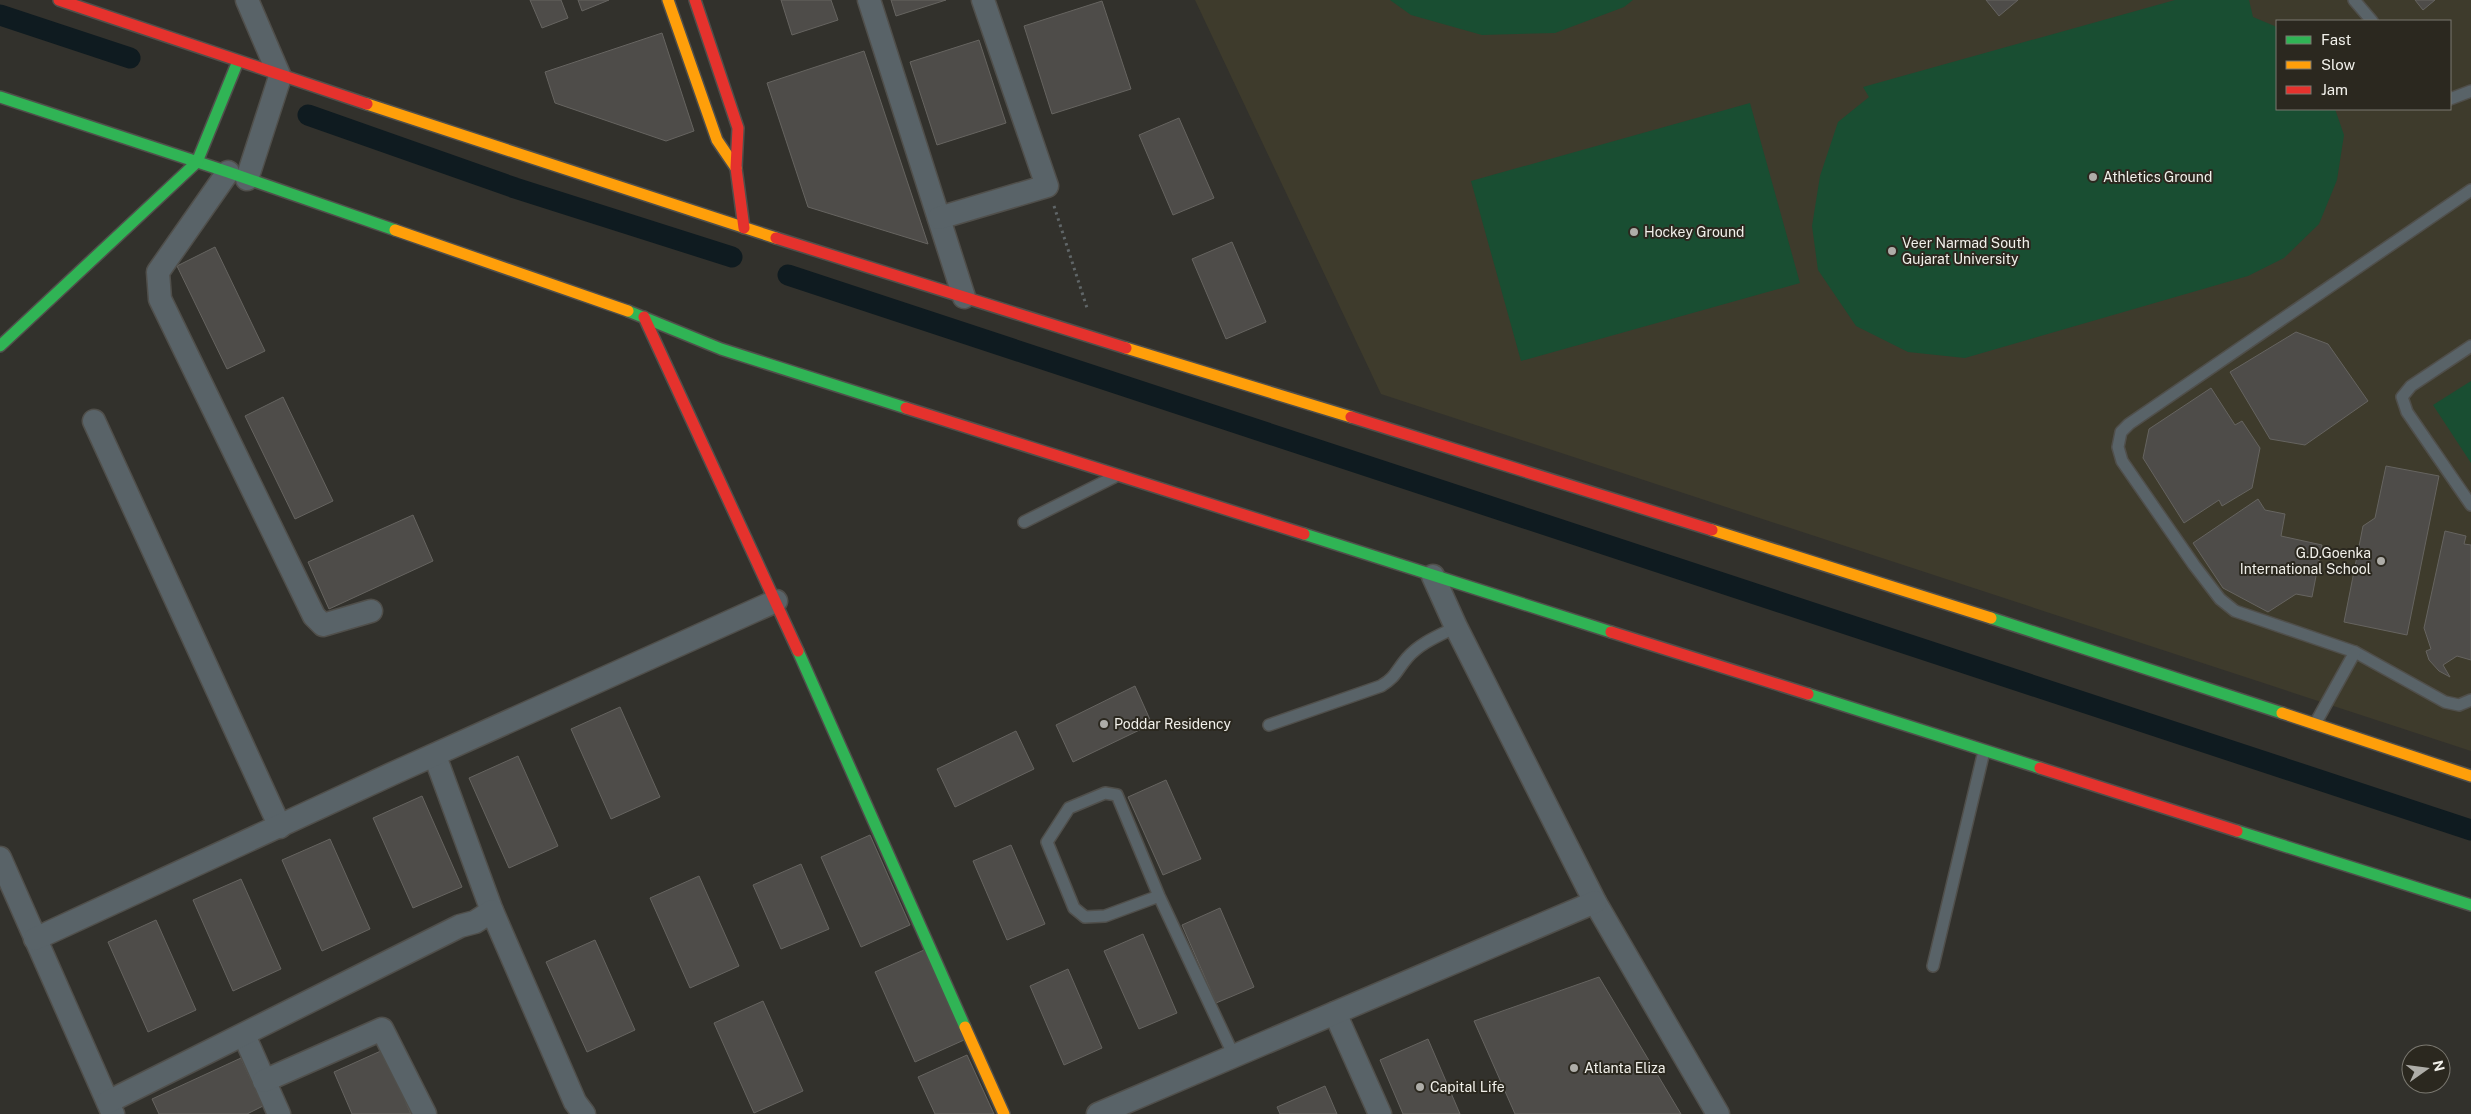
<svg xmlns="http://www.w3.org/2000/svg" width="2471" height="1114" viewBox="0 0 2471 1114" font-family="'Public Sans',sans-serif">
<rect width="100%" height="100%" fill="#32312c"/>
<path fill="#3e3b2c" fill-rule="evenodd" d="M1195 0H2471V751L1381 394ZM2277 21H2450V109H2277Z"/>
<g fill="#194e32">
<polygon points="1390,0 1633,0 1624,7 1555,33 1482,35 1411,15"/>
<polygon points="2175,0 2249,0 2253,17 2277,27 2277,109 2335,109 2344,135 2337,180 2319,224 2284,258 2248,276 1965,358 1908,352 1856,326 1818,270 1812,226 1820,176 1838,122 1869,97 1863,87"/>
<polygon points="1750,103 1800,283 1521,361 1471,181"/>
<polygon points="2471,381 2471,463 2433,405"/>
</g>
<g fill="none" stroke-linecap="round" stroke-linejoin="round">
<g stroke="#0f1b20" stroke-width="21">
<polyline points="0,15 130,58"/>
<polyline points="308,115 515,188 732,257"/>
<polyline points="788,275 2471,830"/>
</g>
</g>
<g fill="#4e4c49" stroke="#666460">
<polygon points="530,0 561,0 568,18 542,28"/>
<polygon points="578,0 609,0 582,11"/>
<polygon points="781,0 831,0 838,20 792,35"/>
<polygon points="891,0 946,0 896,16"/>
<polygon points="1986,0 2018,0 1999,16"/>
<polygon points="2415,0 2435,0 2423,10"/>
<polygon points="1102,1 1131,89 1052,114 1024,26"/>
<polygon points="662,33 694,131 666,141 555,103 545,72"/>
<polygon points="979,40 1006,123 937,145 910,62"/>
<polygon points="864,51 928,244 808,207 767,83"/>
<polygon points="1179,118 1214,198 1173,215 1139,135"/>
<polygon points="1232,242 1266,322 1226,339 1192,259"/>
<polygon points="215,247 265,351 227,369 177,266"/>
<polygon points="2296,332 2328,344 2368,401 2305,445 2270,439 2230,372"/>
<polygon points="2211,388 2235,425 2242,421 2260,448 2252,488 2222,506 2219,500 2184,523 2143,458 2149,429"/>
<polygon points="283,397 333,501 295,519 245,416"/>
<polygon points="2386,466 2439,476 2407,635 2344,622 2363,526 2375,518"/>
<polygon points="2258,499 2265,510 2285,514 2281,536 2322,545 2312,597 2296,594 2268,612 2223,588 2193,543"/>
<polygon points="413,515 433,561 329,609 308,562"/>
<polygon points="2445,531 2466,536 2464,544 2471,545 2471,660 2457,656 2443,665 2450,677 2439,671 2429,660 2426,651 2431,649 2424,628"/>
<polygon points="1135,686 1152,724 1073,762 1056,725"/>
<polygon points="620,707 660,797 611,819 571,729"/>
<polygon points="1016,731 1034,769 955,807 937,769"/>
<polygon points="518,756 558,846 509,868 469,778"/>
<polygon points="1166,780 1201,859 1163,875 1128,797"/>
<polygon points="422,796 462,887 413,908 373,818"/>
<polygon points="870,835 910,925 861,947 821,857"/>
<polygon points="330,839 370,929 322,951 282,860"/>
<polygon points="1011,845 1045,924 1007,940 973,861"/>
<polygon points="801,864 829,929 781,949 753,885"/>
<polygon points="699,876 739,966 690,988 650,898"/>
<polygon points="241,879 281,969 233,991 193,900"/>
<polygon points="1220,908 1254,987 1216,1003 1182,925"/>
<polygon points="156,920 196,1010 148,1032 108,942"/>
<polygon points="1143,934 1177,1013 1139,1029 1104,951"/>
<polygon points="595,940 635,1030 587,1052 546,962"/>
<polygon points="924,950 964,1040 915,1062 875,972"/>
<polygon points="1068,969 1102,1048 1064,1065 1030,986"/>
<polygon points="1599,977 1681,1114 1515,1114 1474,1021"/>
<polygon points="763,1001 803,1091 754,1113 714,1023"/>
<polygon points="1428,1039 1460,1114 1403,1114 1380,1060"/>
<polygon points="383,1050 411,1114 352,1114 334,1072"/>
<polygon points="967,1055 994,1114 935,1114 918,1077"/>
<polygon points="241,1058 263,1106 247,1114 159,1114 152,1099"/>
<polygon points="1325,1086 1337,1114 1280,1114 1277,1107"/>
</g>
<g fill="none" stroke-linecap="round" stroke-linejoin="round">
<g stroke="#504f4b" stroke-width="14">
<g id="lane">
<polyline points="2354,0 2372,21"/>
<polyline points="2450,99 2471,91"/>
<polyline points="2471,190 2129,424 2121,432 2118,447 2122,461 2194,565 2220,599 2235,611 2355,652 2445,702 2459,705 2471,700"/>
<polyline points="2471,346 2411,386 2402,397 2407,412 2471,505"/>
<polyline points="1024,522 1114,477"/>
<polyline points="2315,724 2355,652"/>
<path d="M1269 725 1381 686C1396 677 1396 671 1407 658 1420 643 1438 636 1456 627"/>
<polyline points="1159,896 1105,916 1085,917 1074,908 1047,842 1069,808 1105,793 1117,795 1159,896 1234,1056"/>
<polyline points="1933,966 1984,751"/>
</g>
</g>
<g stroke="#504f4b" stroke-width="25">
<g id="street">
<polyline points="869,0 964,297"/>
<polyline points="228,172 158,272 160,299 314,616 323,625 371,611"/>
<polyline points="247,179 280,77 247,0"/>
<polyline points="939,218 1047,186 983,0"/>
<polyline points="94,421 280,827"/>
<polyline points="1433,576 1456,627 1595,902 1718,1114"/>
<polyline points="435,756 492,911"/>
<polyline points="0,858 113,1114"/>
<polyline points="35,939 396,772 776,601"/>
<polyline points="1335,1013 1380,1114"/>
<polyline points="244,1035 279,1114"/>
<polyline points="264,1081 382,1029 425,1114"/>
<polyline points="108,1102 460,926 475,922 492,911 575,1102 584,1114"/>
<polyline points="1098,1114 1595,902"/>
</g>
</g>
<g stroke="#504f4b" stroke-width="14">
<g id="fast">
<polyline points="0,97 228,172 395,230"/>
<polyline points="628,311 721,349 906,408"/>
<polyline points="0,346 197,162 238,61"/>
<polyline points="1304,534 1611,632"/>
<polyline points="1991,618 2282,713"/>
<polyline points="798,651 965,1027"/>
<polyline points="1808,694 2040,768"/>
<polyline points="2237,831 2471,905"/>
</g>
</g>
<g stroke="#504f4b" stroke-width="14">
<g id="slow">
<polyline points="668,0 717,140 736,168"/>
<polyline points="367,104 776,238"/>
<polyline points="395,230 628,311"/>
<polyline points="1126,348 1351,417"/>
<polyline points="1712,530 1991,618"/>
<polyline points="2282,713 2471,776"/>
<polyline points="965,1027 1004,1114"/>
</g>
</g>
<g stroke="#504f4b" stroke-width="14">
<g id="jam">
<polyline points="59,0 367,104"/>
<polyline points="695,0 738,128 736,168 744,228"/>
<polyline points="776,238 1126,348"/>
<polyline points="644,317 798,651"/>
<polyline points="906,408 1304,534"/>
<polyline points="1351,417 1712,530"/>
<polyline points="1611,632 1808,694"/>
<polyline points="2040,768 2237,831"/>
</g>
</g>
<polyline stroke="#606668" stroke-width="3" stroke-dasharray="2.5 4" stroke-linecap="butt" points="1054,206 1088,311"/>
<use href="#lane" stroke="#596368" stroke-width="11"/>
<use href="#street" stroke="#596368" stroke-width="22"/>
<use href="#fast" stroke="#30b455" stroke-width="11"/>
<use href="#slow" stroke="#ff9f0a" stroke-width="11"/>
<use href="#jam" stroke="#e5322d" stroke-width="11"/>
</g>
<g fill="#aeada8" stroke="#2b281f" stroke-width="2">
<circle cx="2093" cy="177" r="5"/>
<circle cx="1634" cy="232" r="5"/>
<circle cx="1892" cy="251" r="5"/>
<circle cx="2381" cy="561" r="5"/>
<circle cx="1104" cy="724" r="5"/>
<circle cx="1574" cy="1068" r="5"/>
<circle cx="1420" cy="1087" r="5"/>
</g>
<g text-anchor="middle" dominant-baseline="central" stroke-width="4" stroke-linejoin="round" paint-order="stroke">
<g font-size="14" fill="#f1f0ea" stroke="#2b281f" text-anchor="start">
<text x="2103" y="177">Athletics Ground</text>
<text x="1644" y="232">Hockey Ground</text>
<text x="1902" y="243">Veer Narmad South<tspan x="1902" dy="16">Gujarat University</tspan></text>
<text x="2371" y="553" text-anchor="end">G.D.Goenka<tspan x="2371" dy="16">International School</tspan></text>
<text x="1114" y="724">Poddar Residency</text>
<text x="1584" y="1068">Atlanta Eliza</text>
<text x="1430" y="1087">Capital Life</text>
</g>
</g>
<rect x="2276" y="20" width="175" height="90" fill="#2b281f" stroke="#7a7870"/>
<rect x="2286" y="36" width="25" height="8" fill="#30b455" stroke="#7a7870"/>
<text x="2321" y="45" font-size="15" fill="#f1f0ea">Fast</text>
<rect x="2286" y="61" width="25" height="8" fill="#ff9f0a" stroke="#7a7870"/>
<text x="2321" y="70" font-size="15" fill="#f1f0ea">Slow</text>
<rect x="2286" y="86" width="25" height="8" fill="#e5322d" stroke="#7a7870"/>
<text x="2321" y="95" font-size="15" fill="#f1f0ea">Jam</text>
<g transform="translate(2426 1069) rotate(76)"><circle r="24" fill="#2b281f" stroke="#7a7870"/>
<path d="M0-4L9 19L0 12L-9 19Z" fill="#aeada8"/>
<text y="-8" font-size="14" font-weight="bold" text-anchor="middle" fill="#f1f0ea">N</text>
</g>
</svg>
